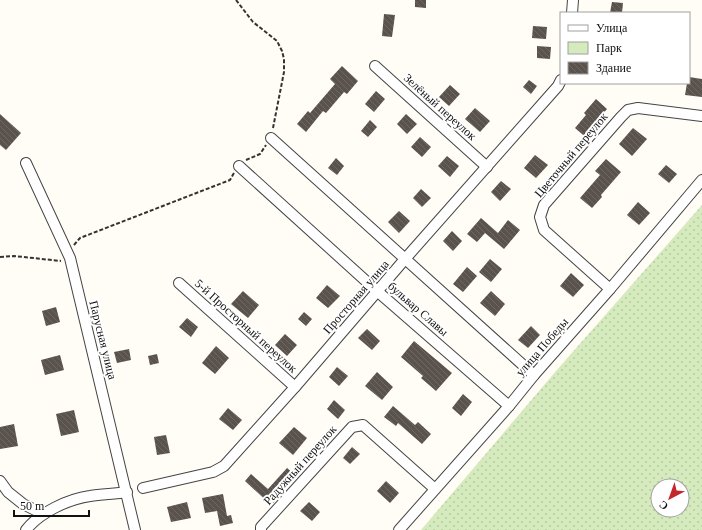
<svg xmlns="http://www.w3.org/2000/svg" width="702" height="530" viewBox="0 0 702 530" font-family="'Times New Roman',serif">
<defs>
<pattern id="green-dots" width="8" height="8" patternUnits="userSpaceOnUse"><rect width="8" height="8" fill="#d5ebbd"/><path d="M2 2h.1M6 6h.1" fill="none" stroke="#b6c8a1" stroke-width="1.8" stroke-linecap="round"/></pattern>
<pattern id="building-back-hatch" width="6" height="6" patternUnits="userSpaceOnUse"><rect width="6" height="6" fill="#5a524d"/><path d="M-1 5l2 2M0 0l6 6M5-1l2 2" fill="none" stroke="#6d6662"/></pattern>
</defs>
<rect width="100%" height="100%" fill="#fffdf5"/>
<path fill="url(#green-dots)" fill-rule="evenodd" d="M702 205V530H421L556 371ZM658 486H682V510H658Z"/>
<g fill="url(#building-back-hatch)">
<polygon points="415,0 426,0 426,8 415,7"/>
<polygon points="612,2 623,3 622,13 610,13"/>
<polygon points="384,14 395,15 392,37 382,36"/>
<polygon points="533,26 547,27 546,39 532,38"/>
<polygon points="537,46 551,47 550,59 537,58"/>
<polygon points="342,66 358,81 347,94 344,92 326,113 323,111 306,132 297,124 308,111 310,113 335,84 330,79"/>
<polygon points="689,77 702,79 702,97 685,95 687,83 689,83"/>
<polygon points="529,80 537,86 531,94 523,87"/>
<polygon points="450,85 460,94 449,106 439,97"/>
<polygon points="376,91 385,99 374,112 365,104"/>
<polygon points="596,99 607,109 592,127 596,131 589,140 575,128 586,115 584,113"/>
<polygon points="475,108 490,121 480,132 465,119"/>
<polygon points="0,114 21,133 6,150 0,145"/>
<polygon points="406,114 417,124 407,134 397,124"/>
<polygon points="370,120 377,127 368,137 361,131"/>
<polygon points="633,128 647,139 632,156 619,144"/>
<polygon points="420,137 431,147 422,157 411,147"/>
<polygon points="535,155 548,165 536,178 524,168"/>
<polygon points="447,156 459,166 450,177 438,166"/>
<polygon points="336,158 344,166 337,175 328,168"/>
<polygon points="606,159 621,172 601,195 602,197 592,208 580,198 600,175 595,171"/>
<polygon points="666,165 677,174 669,183 658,174"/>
<polygon points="501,181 511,189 500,201 491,192"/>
<polygon points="421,189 431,198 422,207 413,198"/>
<polygon points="638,202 650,213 639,225 627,215"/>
<polygon points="399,211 410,221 399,233 388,222"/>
<polygon points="481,218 498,233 508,220 520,230 504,249 485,233 477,242 467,234"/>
<polygon points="452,231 462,241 453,251 443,241"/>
<polygon points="490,259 502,269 491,282 479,272"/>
<polygon points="467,267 477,276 463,292 453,284"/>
<polygon points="571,273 584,285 573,297 560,286"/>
<polygon points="327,285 340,296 328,308 316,298"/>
<polygon points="243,291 259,305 248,318 231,304"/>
<polygon points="491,291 505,304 495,316 480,303"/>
<polygon points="56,307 60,322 46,326 42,311"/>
<polygon points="304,312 312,319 306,326 298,319"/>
<polygon points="187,318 198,327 191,337 179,327"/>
<polygon points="531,326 540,335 528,348 518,340"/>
<polygon points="367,329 380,341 372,350 358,338"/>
<polygon points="285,334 297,345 287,356 275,345"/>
<polygon points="414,341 452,373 436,391 421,378 423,376 401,357"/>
<polygon points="216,346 229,358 215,374 202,363"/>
<polygon points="129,349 131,360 117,363 114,352"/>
<polygon points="157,354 159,363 150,365 148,356"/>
<polygon points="60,355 64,370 45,375 41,360"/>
<polygon points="337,367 348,376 339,386 329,377"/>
<polygon points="377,372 393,387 382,400 365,386"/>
<polygon points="463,394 472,402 461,416 452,408"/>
<polygon points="334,400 345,410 338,419 327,409"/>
<polygon points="393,406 415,425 418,422 431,434 422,444 398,423 396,426 384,417"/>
<polygon points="228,408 242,420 233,430 219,419"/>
<polygon points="74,410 79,432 61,436 56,414"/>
<polygon points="14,424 18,446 0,449 0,427"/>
<polygon points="294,427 307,438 293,455 279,443"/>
<polygon points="166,435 170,453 157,455 154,437"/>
<polygon points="352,447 360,454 350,464 343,458"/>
<polygon points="287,468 294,474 275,495 278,498 271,505 245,481 251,474 268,489"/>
<polygon points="386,481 399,493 390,503 377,491"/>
<polygon points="223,494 227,516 231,515 233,523 220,526 217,511 205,513 202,498"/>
<polygon points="187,502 191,518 171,522 167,507"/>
<polygon points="309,502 320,512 312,521 300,511"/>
</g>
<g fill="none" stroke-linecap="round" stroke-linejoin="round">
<g stroke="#444" stroke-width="12">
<g id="street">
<polyline points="572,13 573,0"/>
<polyline points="375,66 487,167"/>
<polyline points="271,138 534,375"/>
<polyline points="26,163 70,258 135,530"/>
<polyline points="239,166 377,291 509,406"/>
<polyline points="179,283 295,387"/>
<polyline points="610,289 544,230 540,217 544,205 621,117 628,110 638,108 702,116"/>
<polyline points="0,481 8,492 23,504 43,514"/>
<polyline points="143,488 213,472 224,466 295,387 405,259 558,86 561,80"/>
<path d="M26 530C39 513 68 499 90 496 102 494 115 494 127 492"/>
<polyline points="261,530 261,527 352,427 363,425 435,489"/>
<polyline points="399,530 509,406 534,375 610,289 702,180"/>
</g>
</g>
<g stroke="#333" stroke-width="2" stroke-dasharray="4 2" stroke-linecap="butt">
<polyline points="236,0 253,22 277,41 282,51 284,59 284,72 273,128"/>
<polyline points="246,160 260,154 266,145"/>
<polyline points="74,245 80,238 230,180 234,173"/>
<polyline points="0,257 14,256 61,261"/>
</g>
<use href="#street" stroke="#fff" stroke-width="10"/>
</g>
<g text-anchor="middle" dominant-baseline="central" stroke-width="4" stroke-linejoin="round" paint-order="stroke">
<g font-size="12" fill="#111" stroke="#fff">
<text transform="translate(440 107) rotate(42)">Зелёный переулок</text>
<text transform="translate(571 155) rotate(-50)">Цветочный переулок</text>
<text transform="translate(356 297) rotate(-49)">Просторная улица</text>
<text transform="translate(418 309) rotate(41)">бульвар Славы</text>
<text transform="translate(246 326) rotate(42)">5-й Просторный переулок</text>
<text transform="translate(103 340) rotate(76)">Парусная улица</text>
<text transform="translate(542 347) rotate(-49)">улица Победы</text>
<text transform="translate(300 465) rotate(-48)">Радужный переулок</text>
</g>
</g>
<rect x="560" y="12" width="130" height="72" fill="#ffffff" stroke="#a0a0a0"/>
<rect x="568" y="25" width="20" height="6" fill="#ffffff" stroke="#a0a0a0"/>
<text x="596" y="32" font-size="12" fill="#111111">Улица</text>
<rect x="568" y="42" width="20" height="12" fill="#d5ebbd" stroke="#a0a0a0"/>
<text x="596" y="52" font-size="12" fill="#111111">Парк</text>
<rect x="568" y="62" width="20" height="12" fill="url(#building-back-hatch)" stroke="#a0a0a0"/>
<text x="596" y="72" font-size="12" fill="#111111">Здание</text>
<g transform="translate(670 498) rotate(221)"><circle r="19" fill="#ffffff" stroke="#a0a0a0"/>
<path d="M0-3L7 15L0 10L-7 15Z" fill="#c4262e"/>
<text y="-6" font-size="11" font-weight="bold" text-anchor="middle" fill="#111111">С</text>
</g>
<path d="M14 510v6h75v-6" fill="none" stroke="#111111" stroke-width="2"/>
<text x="20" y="510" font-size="12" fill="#111111" stroke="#ffffff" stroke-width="3" paint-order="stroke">50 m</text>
</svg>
